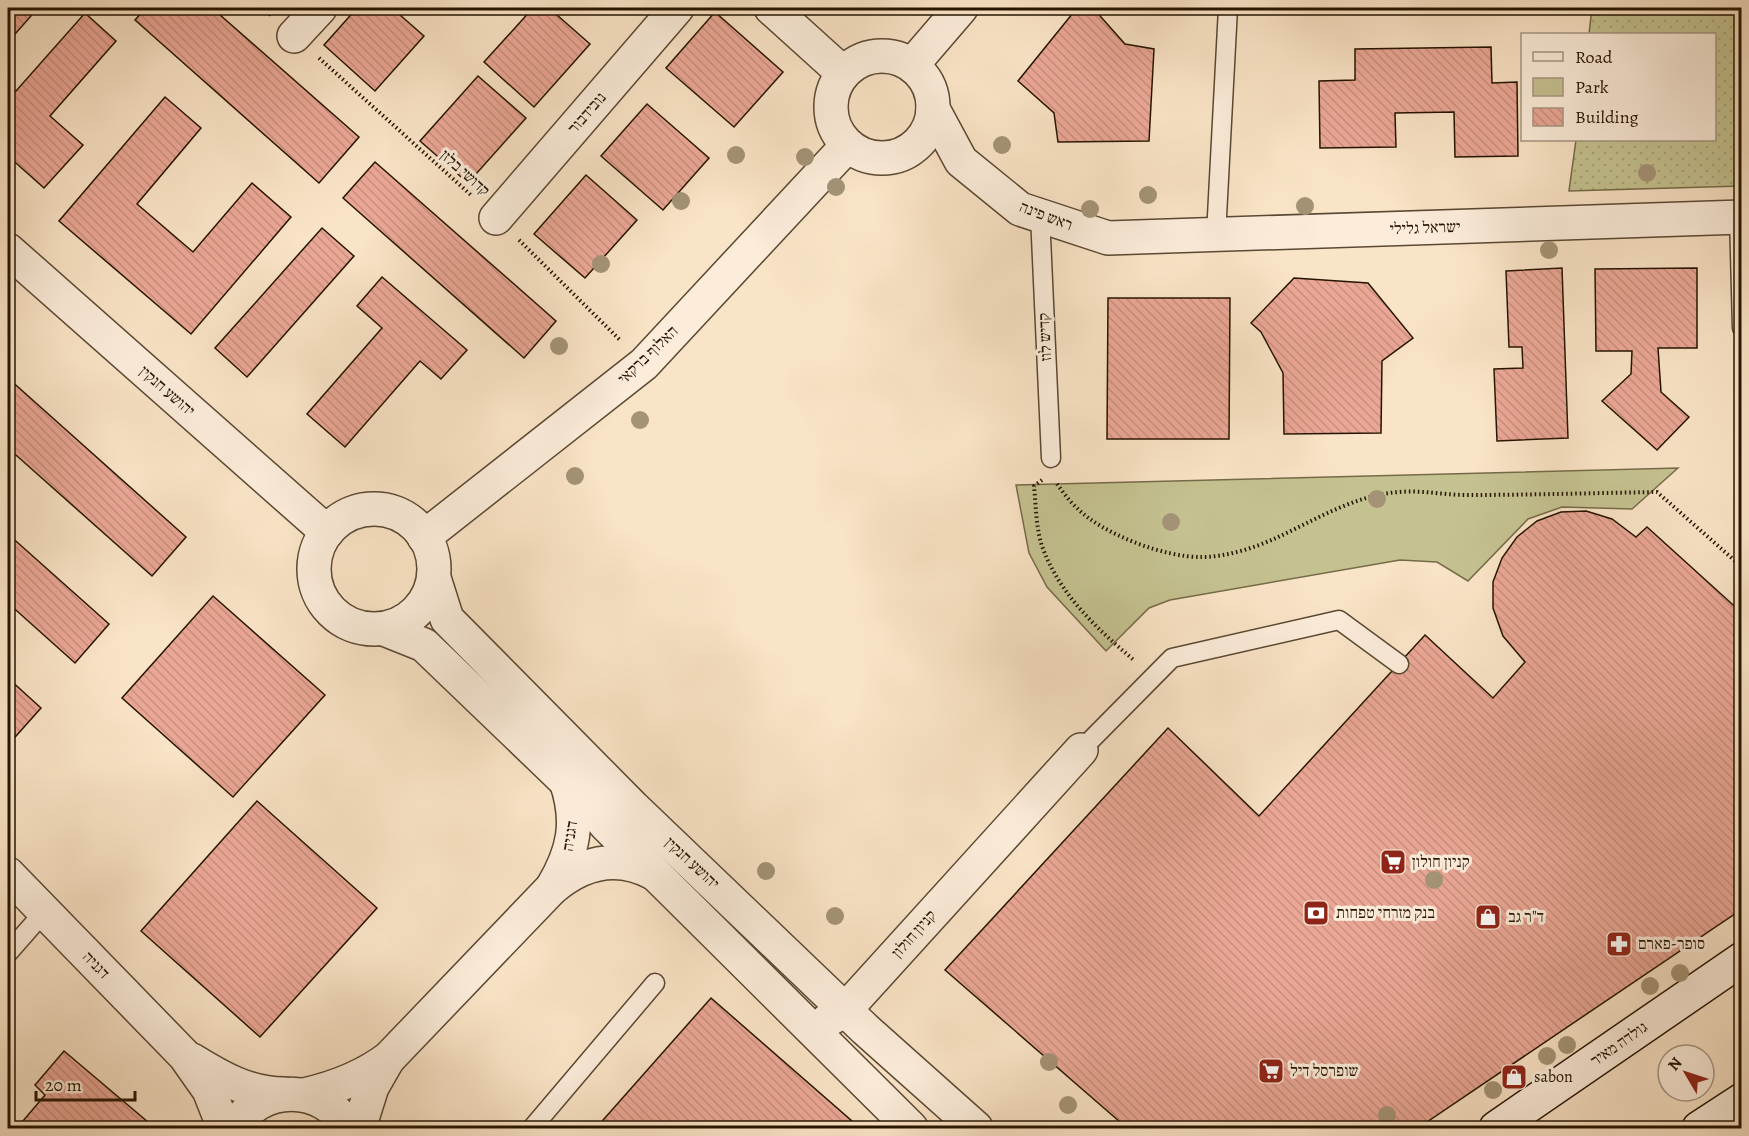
<svg xmlns="http://www.w3.org/2000/svg" width="1749" height="1136" viewBox="0 0 1749 1136" font-family="Alegreya,'Frank Ruhl Libre',serif">
<defs>
<pattern id="grass-dots" width="8" height="8" patternUnits="userSpaceOnUse" patternTransform="scale(1.5)"><rect width="8" height="8" fill="#c5c291"/><path d="M2 2h.1M6 6h.1" fill="none" stroke="#a9a67b" stroke-width="1.8" stroke-linecap="round"/></pattern>
<pattern id="building-back-hatch" width="6" height="6" patternUnits="userSpaceOnUse" patternTransform="scale(1.5)"><rect width="6" height="6" fill="#eba796"/><path d="M-1 5l2 2M0 0l6 6M5-1l2 2" fill="none" stroke="#c98f80"/></pattern>
</defs>
<rect width="100%" height="100%" fill="#fae4c7"/>
<filter id="stains"><feTurbulence type="fractalNoise" baseFrequency=".00333" numOctaves="4"/><feColorMatrix values="0 0 0 0 .2 0 0 0 0 .09 0 0 0 0 .02 0 0 0 .5 -.17"/></filter>
<radialGradient id="worn" r=".72"><stop offset=".6" stop-color="#630" stop-opacity="0"/><stop offset="1" stop-color="#630" stop-opacity=".3"/></radialGradient>
<polygon fill="url(#grass-dots)" stroke="#756b48" stroke-width="1.5" points="1592,8 1741,8 1741,186 1569,191 1576,140 1714,140 1714,34 1589,34"/>
<polygon fill="#c5c291" stroke="#756b48" stroke-width="1.5" points="1678,468 1632,509 1562,507 1528,519 1468,581 1437,562 1400,560 1170,600 1149,608 1106,651 1047,587 1029,553 1016,485"/>
<g fill="url(#building-back-hatch)" stroke="#251400" stroke-width="1.5">
<polygon points="8,8 38,8 8,42"/>
<polygon points="146,8 212,8 359,137 319,183 135,20"/>
<polygon points="357,8 392,8 424,36 375,91 324,45"/>
<polygon points="533,8 549,8 590,44 534,107 484,62"/>
<polygon points="1077,8 1093,8 1125,44 1154,49 1149,141 1058,142 1054,113 1018,81"/>
<polygon points="715,12 783,72 734,127 666,68"/>
<polygon points="85,13 116,41 50,116 83,145 44,188 8,156 8,100"/>
<polygon points="1491,47 1492,83 1517,82 1518,156 1455,157 1454,112 1395,113 1396,147 1320,148 1319,81 1355,80 1355,49"/>
<polygon points="478,76 526,118 468,183 420,141"/>
<polygon points="165,97 201,128 137,204 193,252 252,183 291,217 191,334 59,221"/>
<polygon points="647,104 709,158 663,210 601,156"/>
<polygon points="375,162 556,321 524,358 343,198"/>
<polygon points="586,175 637,220 585,278 534,234"/>
<polygon points="322,228 354,256 247,377 215,348"/>
<polygon points="1562,268 1568,438 1497,441 1494,369 1523,368 1522,347 1509,347 1506,271"/>
<polygon points="1697,268 1697,348 1658,348 1661,392 1689,417 1657,450 1602,401 1631,374 1632,351 1596,351 1595,269"/>
<polygon points="382,277 467,350 441,379 420,361 345,447 307,414 382,328 357,306"/>
<polygon points="1294,278 1368,283 1413,338 1382,361 1381,433 1284,434 1283,373 1261,332 1251,323"/>
<polygon points="1108,298 1230,298 1229,439 1107,439"/>
<polygon points="8,378 186,537 152,576 8,448"/>
<polygon points="1586,511 1612,519 1636,537 1647,527 1742,613 1742,909 1418,1128 1127,1128 945,970 1168,728 1259,816 1425,635 1493,698 1525,662 1503,636 1493,608 1493,582 1502,558 1517,537 1537,521 1561,512"/>
<polygon points="8,534 109,624 75,663 8,603"/>
<polygon points="213,596 325,695 233,797 122,698"/>
<polygon points="8,678 41,708 8,745"/>
<polygon points="257,801 377,908 260,1037 141,931"/>
<polygon points="711,998 860,1128 596,1128"/>
<polygon points="64,1051 155,1128 17,1128 45,1095 35,1085"/>
</g>
<g fill="none" stroke-linecap="round" stroke-linejoin="round">
<g stroke="#5a4832" stroke-width="21">
<g id="lane">
<polyline points="1040,215 1051,458"/>
<polyline points="1739,217 1742,328"/>
<polyline points="1216,235 1228,8"/>
<polyline points="1081,750 1172,658 1339,620 1399,664"/>
<polyline points="8,953 44,912"/>
<polyline points="532,1128 655,983"/>
</g>
</g>
<g stroke="#5a4832" stroke-width="36">
<g id="street">
<polyline points="771,8 843,73"/>
<polyline points="294,36 320,8"/>
<circle cx="882" cy="107" r="51"/>
<polyline points="912,65 961,8"/>
<polyline points="933,109 961,161 1020,209 1108,238 1742,217"/>
<polyline points="496,218 677,8"/>
<polyline points="8,250 327,532"/>
<circle cx="374" cy="569" r="60"/>
<polyline points="424,537 644,364 847,146"/>
<polyline points="434,578 447,619 633,807 865,1029 976,1128"/>
<polyline points="384,629 424,645 577,792 607,826 911,1128"/>
<polyline points="8,874 185,1056 209,1090 224,1128"/>
<path d="M552 888C574 851 580 822 566 781"/>
<polyline points="828,1020 845,1010 1081,750"/>
<path d="M192 1060C221 1078 249 1094 284 1094"/>
<path d="M304 1095C335 1088 364 1077 389 1058L551 889C581 863 616 853 653 873"/>
<path d="M235 1128C259 1083 324 1083 348 1128"/>
<polyline points="359,1128 372,1087 388,1059"/>
</g>
</g>
<g stroke="#251400" stroke-width="36">
<g id="secondary">
<polyline points="1496,1128 1742,959"/>
<polyline points="1699,1128 1742,1100"/>
</g>
</g>
<g stroke="#251400" stroke-width="4" stroke-dasharray="1.5 3" stroke-linecap="butt">
<polyline points="263,8 271,15"/>
<polyline points="319,58 472,196"/>
<polyline points="519,240 620,340"/>
<path d="M1042 480 1034 486C1036 506 1036 528 1042 546 1059 594 1097 629 1135 661"/>
<path d="M1057 484C1063 492 1069 501 1077 508 1102 534 1166 558 1202 557 1226 557 1254 548 1276 538 1315 520 1355 495 1399 492 1422 490 1444 495 1466 495 1530 495 1594 493 1657 492L1742 567"/>
</g>
<use href="#lane" stroke="#fceddb" stroke-width="18"/>
<use href="#street" stroke="#fceddb" stroke-width="33"/>
<use href="#secondary" stroke="#fceddb" stroke-width="33"/>
</g>
<g fill="#a49376">
<circle cx="1002" cy="145" r="9"/>
<circle cx="736" cy="155" r="9"/>
<circle cx="805" cy="157" r="9"/>
<circle cx="1647" cy="173" r="9"/>
<circle cx="836" cy="187" r="9"/>
<circle cx="1148" cy="195" r="9"/>
<circle cx="681" cy="201" r="9"/>
<circle cx="1305" cy="206" r="9"/>
<circle cx="1090" cy="209" r="9"/>
<circle cx="1549" cy="250" r="9"/>
<circle cx="601" cy="264" r="9"/>
<circle cx="559" cy="346" r="9"/>
<circle cx="640" cy="420" r="9"/>
<circle cx="575" cy="476" r="9"/>
<circle cx="1377" cy="499" r="9"/>
<circle cx="1171" cy="522" r="9"/>
<circle cx="766" cy="871" r="9"/>
<circle cx="1434" cy="880" r="9"/>
<circle cx="835" cy="916" r="9"/>
<circle cx="1680" cy="973" r="9"/>
<circle cx="1650" cy="986" r="9"/>
<circle cx="1567" cy="1045" r="9"/>
<circle cx="1547" cy="1056" r="9"/>
<circle cx="1049" cy="1062" r="9"/>
<circle cx="1493" cy="1090" r="9"/>
<circle cx="1068" cy="1105" r="9"/>
<circle cx="1387" cy="1115" r="9"/>
</g>
<defs>
<g id="supermarket-square" transform="scale(1.35)"><rect x="-9" y="-9" width="18" height="18" rx="4" fill="#8f2418" stroke="#fceddb"/><path d="M-6-5.5h2.5l.6 2H6L4.5 2H-2.5L-4.4-4H-6ZM-1.5 3.2a1.3 1.3 0 1 0 .1 0ZM3 3.2a1.3 1.3 0 1 0 .1 0Z" fill="#fff"/></g>
<g id="bank-square" transform="scale(1.35)"><rect x="-9" y="-9" width="18" height="18" rx="4" fill="#8f2418" stroke="#fceddb"/><path d="M-6-4H6V4H-6ZM0-2.3a2.3 2.3 0 1 0 0 4.6a2.3 2.3 0 1 0 0-4.6Z" fill="#fff"/></g>
<g id="shop-square" transform="scale(1.35)"><rect x="-9" y="-9" width="18" height="18" rx="4" fill="#8f2418" stroke="#fceddb"/><path d="M-5-2.5h2.3a2.7 3.5 0 0 1 5.4 0H5L5.5 6h-11ZM-1.5-2.5h3a1.5 2.3 0 0 0-3 0Z" fill="#fff"/></g>
<g id="pharmacy-square" transform="scale(1.35)"><rect x="-9" y="-9" width="18" height="18" rx="4" fill="#8f2418" stroke="#fceddb"/><path d="M-2-6h4v4h4v4h-4v4h-4v-4h-4v-4h4Z" fill="#fff"/></g>
</defs>
<g fill-rule="evenodd">
<use href="#supermarket-square" x="1393" y="862"/>
<use href="#bank-square" x="1316" y="913"/>
<use href="#shop-square" x="1488" y="917"/>
<use href="#pharmacy-square" x="1619" y="944"/>
<use href="#supermarket-square" x="1271" y="1071"/>
<use href="#shop-square" x="1514" y="1077"/>
</g>
<g text-anchor="middle" dominant-baseline="central" stroke-width="6" stroke-linejoin="round" paint-order="stroke">
<g font-size="16" fill="#251400" stroke="#fceddb">
<text transform="translate(587 113) rotate(-49)">נובידבור</text>
<text transform="translate(465 173) rotate(42)">קדושי בלזן</text>
<text transform="translate(1046 216) rotate(21)">ראש פינה</text>
<text transform="translate(1425 228) rotate(-2)">ישראל גלילי</text>
<text transform="translate(1045 337) rotate(-93)">קדיש לוז</text>
<text transform="translate(648 355) rotate(-44)">האלוף ברקאי</text>
<text transform="translate(167 391) rotate(41)">יהושע חנקין</text>
<text transform="translate(570 836) rotate(-81)">דגניה</text>
<text transform="translate(692 863) rotate(43)">יהושע חנקין</text>
<text transform="translate(914 934) rotate(-48)">קניון חולון</text>
<text transform="translate(96 965) rotate(46)">דגניה</text>
<text transform="translate(1619 1044) rotate(-35)">גולדה מאיר</text>
</g>
<g font-size="16" fill="#251400" stroke="#fceddb" text-anchor="start">
<text x="1412" y="862">קניון חולון</text>
<text x="1336" y="913">בנק מזרחי טפחות</text>
<text x="1508" y="917">ד"ר גב</text>
<text x="1638" y="944">סופר-פארם</text>
<text x="1290" y="1071">שופרסל דיל</text>
<text x="1534" y="1077">sabon</text>
</g>
</g>
<rect width="1749" height="1136" fill="none" stroke="#fae4c7" stroke-width="30"/>
<rect x="9" y="9" width="1731" height="1118" fill="none" stroke="#251400" stroke-width="3"/>
<rect x="15" y="15" width="1719" height="1106" fill="none" stroke="#251400" stroke-width="1.5"/>
<rect x="1521" y="33" width="195" height="108" fill="#fceddb" stroke="#a69683" stroke-width="1.5"/>
<rect x="1533" y="52" width="30" height="9" fill="#fceddb" stroke="#a69683" stroke-width="1.5"/>
<text x="1575" y="63" font-size="18" fill="#251400">Road</text>
<rect x="1533" y="78" width="30" height="18" fill="#c5c291" stroke="#a69683" stroke-width="1.5"/>
<text x="1575" y="93" font-size="18" fill="#251400">Park</text>
<rect x="1533" y="108" width="30" height="18" fill="url(#building-back-hatch)" stroke="#a69683" stroke-width="1.5"/>
<text x="1575" y="123" font-size="18" fill="#251400">Building</text>
<g transform="translate(1686 1073) rotate(309)"><circle r="28" fill="#fceddb" stroke="#a69683" stroke-width="1.5"/>
<path d="M0-4.5L10 22L0 15L-10 22Z" fill="#8f2418"/>
<text y="-9" font-size="16" font-weight="bold" text-anchor="middle" fill="#251400">N</text>
</g>
<path d="M36 1091v9h99v-9" fill="none" stroke="#251400" stroke-width="3"/>
<text x="45" y="1091" font-size="18" fill="#251400" stroke="#fceddb" stroke-width="4.5" paint-order="stroke">20 m</text>
<rect width="100%" height="100%" filter="url(#stains)"/>
<rect width="100%" height="100%" fill="url(#worn)"/>
</svg>
